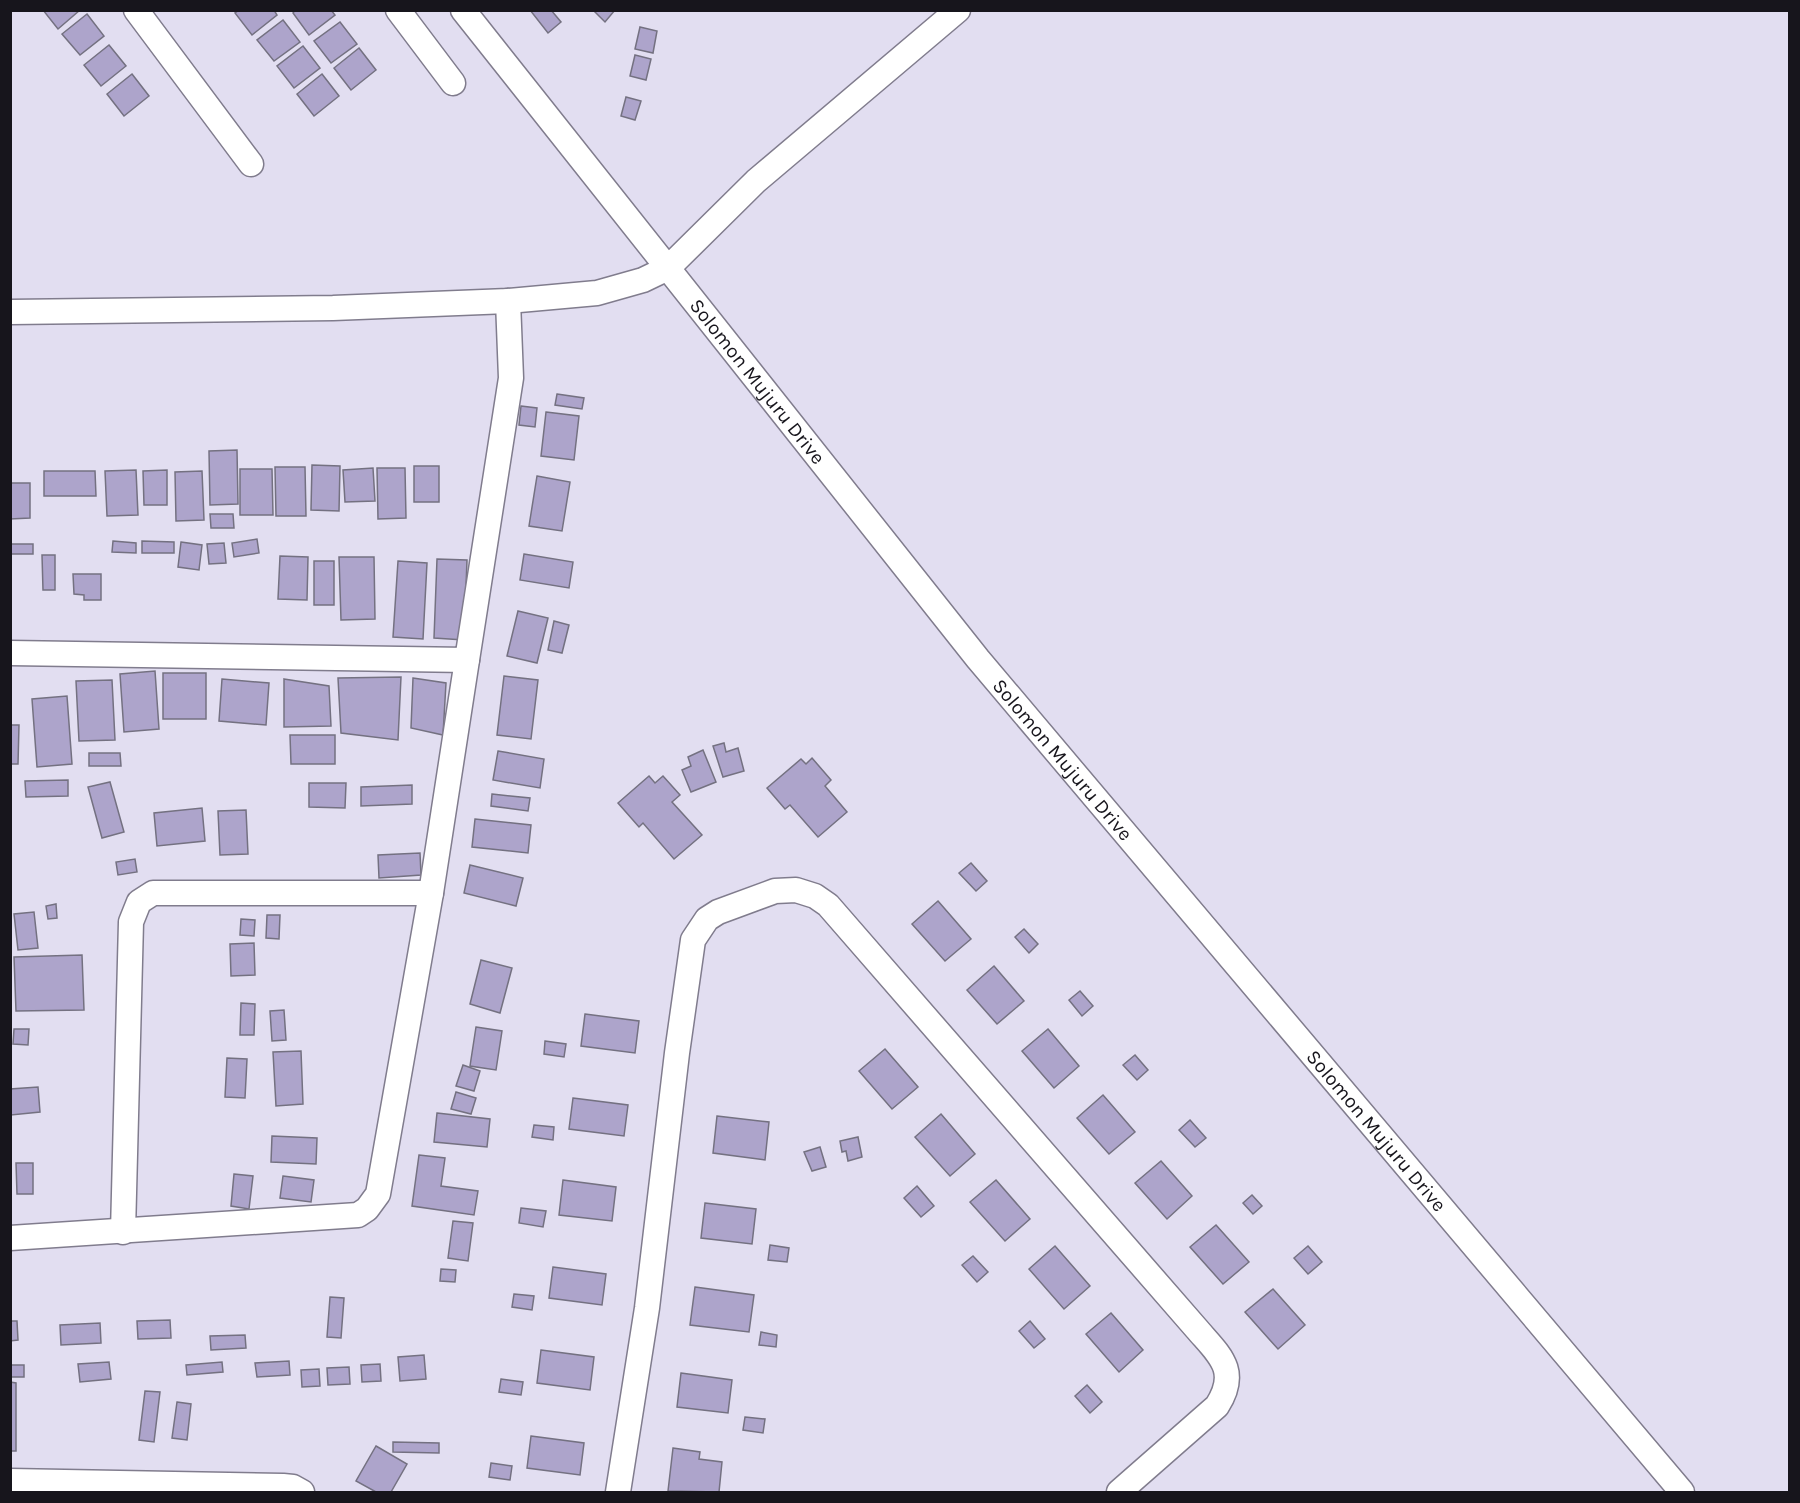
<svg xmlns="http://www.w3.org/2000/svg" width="1800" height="1503" viewBox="0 0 1800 1503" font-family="Karla,sans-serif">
<rect width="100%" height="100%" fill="#e2def1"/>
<g fill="#ada4cb" stroke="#747181" stroke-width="1.5">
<polygon points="43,10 80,10 58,29"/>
<polygon points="239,10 274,10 277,15 252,35 235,13"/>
<polygon points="295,10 331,10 335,15 309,35 293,13"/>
<polygon points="530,10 551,10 561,22 548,33"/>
<polygon points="593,10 615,10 605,22"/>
<polygon points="87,14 104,36 80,55 62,34"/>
<polygon points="283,20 300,42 274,61 257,40"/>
<polygon points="340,22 357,44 331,63 314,41"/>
<polygon points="640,27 657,31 653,53 635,49"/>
<polygon points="109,45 126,66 101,86 84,65"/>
<polygon points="303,46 320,68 294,88 277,66"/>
<polygon points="359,48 376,70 351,90 334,68"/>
<polygon points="635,55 651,59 646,80 630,76"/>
<polygon points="132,74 149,96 124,116 107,94"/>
<polygon points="322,74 339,96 314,116 297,94"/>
<polygon points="626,97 641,101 635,120 621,116"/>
<polygon points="557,394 584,398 582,409 555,405"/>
<polygon points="521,406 537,408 535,427 519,425"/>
<polygon points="546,412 579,416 574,460 541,456"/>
<polygon points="237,450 238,504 210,505 209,451"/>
<polygon points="312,465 340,466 339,511 311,510"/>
<rect x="414" y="466" width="25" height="36"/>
<polygon points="275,467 305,467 306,516 276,516"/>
<polygon points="373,468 375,501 345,502 343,470"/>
<polygon points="377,468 405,468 406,518 378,519"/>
<polygon points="240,469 272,469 273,515 240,515"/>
<polygon points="136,470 138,515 107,516 105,471"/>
<polygon points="167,470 167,505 144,505 143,471"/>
<polygon points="44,471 95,471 96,496 44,496"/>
<polygon points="202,471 204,520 176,521 175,472"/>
<polygon points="537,476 570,482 562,531 529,526"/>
<polygon points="10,483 30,483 30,518 10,519"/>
<polygon points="210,514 233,514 234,528 211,528"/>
<polygon points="257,539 259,553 234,557 232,543"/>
<polygon points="113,541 136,543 136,553 112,552"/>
<polygon points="142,541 174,542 174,553 142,553"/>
<polygon points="181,542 202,545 199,570 178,567"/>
<polygon points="224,543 226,563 209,564 207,544"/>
<rect x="10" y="544" width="23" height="10"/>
<polygon points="524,554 573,562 569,588 520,580"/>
<polygon points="42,555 55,555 55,590 43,590"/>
<polygon points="280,556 308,557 307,600 278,599"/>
<polygon points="339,557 374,557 375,619 341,620"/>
<polygon points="437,559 467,560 464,640 434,638"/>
<rect x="314" y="561" width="20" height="44"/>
<polygon points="398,561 427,563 423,639 393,637"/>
<polygon points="73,574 101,574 101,600 84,600 84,595 74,594"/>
<polygon points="518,611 548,618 537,663 507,656"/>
<polygon points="554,621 569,625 562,653 548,650"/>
<polygon points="155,671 159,729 124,732 120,674"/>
<rect x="163" y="673" width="43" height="46"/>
<polygon points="504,676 538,680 531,739 497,735"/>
<polygon points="401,677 398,740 341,733 338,678"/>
<polygon points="413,678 446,683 443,735 411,728"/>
<polygon points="222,679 269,683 266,725 219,721"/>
<polygon points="284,679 329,686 331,726 284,727"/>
<polygon points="112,680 115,740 79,741 76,681"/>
<polygon points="67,696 72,764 37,767 32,699"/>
<polygon points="10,725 19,725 18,764 10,764"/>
<polygon points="290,735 335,735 335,764 291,764"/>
<polygon points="724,743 726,752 738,748 744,771 723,777 713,746"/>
<polygon points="703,750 716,782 691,792 682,770 691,766 688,757"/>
<polygon points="498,751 544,759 540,788 493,780"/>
<polygon points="89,753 120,753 121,766 89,766"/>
<polygon points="812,758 831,780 825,786 847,812 818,837 790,805 785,809 767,788 801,759 806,764"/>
<polygon points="649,776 655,783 663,776 680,795 672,802 702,835 674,859 643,823 639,827 618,803"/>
<polygon points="68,780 68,796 26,797 25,781"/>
<polygon points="110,782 124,832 102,838 88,787"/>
<polygon points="309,783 346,783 345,808 309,807"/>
<polygon points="412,785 412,804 361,806 361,787"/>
<polygon points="492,794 530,798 528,811 491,806"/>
<polygon points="202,808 205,841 157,846 154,813"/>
<polygon points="246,810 248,854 220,855 218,811"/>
<polygon points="475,819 531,825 528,853 472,847"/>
<polygon points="420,853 421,875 379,878 378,855"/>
<polygon points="135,859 137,872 118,875 116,862"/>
<polygon points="971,863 987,881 976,891 959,873"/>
<polygon points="470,865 523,878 516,906 464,893"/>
<polygon points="938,901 971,939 945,961 912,924"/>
<polygon points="56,904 57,918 48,919 46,906"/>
<polygon points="34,912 38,948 18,950 14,914"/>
<polygon points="267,915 280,915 279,939 266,938"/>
<polygon points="241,919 255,920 254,936 240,935"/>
<polygon points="1024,929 1038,944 1029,953 1015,937"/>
<polygon points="254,943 255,975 231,976 230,944"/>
<polygon points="82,955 84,1010 16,1011 14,957"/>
<polygon points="481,960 512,968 500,1013 470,1004"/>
<polygon points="994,966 1024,1001 997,1024 967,990"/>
<polygon points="1080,991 1093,1006 1082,1016 1069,1000"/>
<polygon points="241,1003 255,1004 254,1035 240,1035"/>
<polygon points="284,1010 286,1040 272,1041 270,1011"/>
<polygon points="585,1014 639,1021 635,1053 581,1046"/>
<polygon points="476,1027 502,1031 496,1070 470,1066"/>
<polygon points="14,1029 29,1029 28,1045 13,1044"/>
<polygon points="1048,1029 1079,1066 1054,1088 1022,1051"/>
<polygon points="545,1041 566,1044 564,1057 544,1054"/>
<polygon points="885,1049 918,1087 892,1109 859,1071"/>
<polygon points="301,1051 303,1104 276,1106 273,1052"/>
<polygon points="1135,1055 1148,1070 1137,1080 1123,1065"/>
<polygon points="227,1058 247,1059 245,1098 225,1097"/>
<polygon points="463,1065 480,1071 474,1091 456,1086"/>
<polygon points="38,1087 40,1112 11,1115 10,1089"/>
<polygon points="456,1092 476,1098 471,1114 451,1109"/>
<polygon points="1103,1095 1135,1132 1109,1154 1077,1118"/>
<polygon points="573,1098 628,1105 624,1136 569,1129"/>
<polygon points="437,1113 490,1119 487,1147 434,1142"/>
<polygon points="941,1114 975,1154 950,1176 915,1137"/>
<polygon points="717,1116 769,1122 765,1160 713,1153"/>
<polygon points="1190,1120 1206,1138 1195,1147 1179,1130"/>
<polygon points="534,1125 554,1127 553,1140 532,1137"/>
<polygon points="272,1136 317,1138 316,1164 271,1162"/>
<polygon points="858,1137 862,1157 848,1161 846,1151 842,1152 840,1141"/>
<polygon points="820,1147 826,1167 812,1171 804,1152"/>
<polygon points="419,1155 445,1158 441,1186 478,1191 474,1215 412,1206"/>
<polygon points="1161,1161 1192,1196 1167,1219 1135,1183"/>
<polygon points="16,1163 33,1163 33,1194 17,1194"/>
<polygon points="234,1174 253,1176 249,1209 231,1206"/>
<polygon points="283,1176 314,1180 311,1202 280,1198"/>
<polygon points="563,1180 616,1187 612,1221 559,1215"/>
<polygon points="996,1180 1030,1219 1005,1241 970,1202"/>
<polygon points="917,1186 934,1206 921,1217 904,1198"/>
<polygon points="1252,1195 1262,1206 1253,1214 1243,1203"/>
<polygon points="705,1203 756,1209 752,1244 701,1238"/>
<polygon points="521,1208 546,1211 543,1227 519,1223"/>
<polygon points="453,1221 473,1223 468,1261 448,1258"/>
<polygon points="1216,1225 1249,1262 1223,1284 1190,1247"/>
<polygon points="770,1245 789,1248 787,1262 768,1260"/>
<polygon points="1055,1246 1090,1286 1064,1309 1029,1269"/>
<polygon points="1308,1246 1322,1262 1308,1274 1294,1258"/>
<polygon points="973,1256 988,1272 977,1282 962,1265"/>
<polygon points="553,1267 606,1274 602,1305 549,1298"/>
<polygon points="441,1269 456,1270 455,1282 440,1281"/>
<polygon points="695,1287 754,1295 749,1332 690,1325"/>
<polygon points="1273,1289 1305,1325 1278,1349 1245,1312"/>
<polygon points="514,1294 534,1296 532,1310 512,1307"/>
<polygon points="330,1297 344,1298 341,1338 327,1337"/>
<polygon points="1111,1313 1143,1350 1119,1372 1086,1334"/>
<polygon points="170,1320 171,1338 138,1339 137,1321"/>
<polygon points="10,1321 17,1321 18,1340 10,1341"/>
<polygon points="1030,1321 1045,1339 1034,1348 1019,1331"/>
<polygon points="100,1323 101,1343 61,1345 60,1325"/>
<polygon points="761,1332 777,1335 776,1347 759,1345"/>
<polygon points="245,1335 246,1348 211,1350 210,1336"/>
<polygon points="541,1350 594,1357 590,1390 537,1383"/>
<polygon points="424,1355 426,1379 400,1381 398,1357"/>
<polygon points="289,1361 290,1375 257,1377 255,1363"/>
<polygon points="109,1362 111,1379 80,1382 78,1364"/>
<polygon points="222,1362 223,1372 187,1375 186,1365"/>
<polygon points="380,1364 381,1381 362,1382 361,1365"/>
<rect x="10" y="1365" width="14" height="12"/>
<polygon points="349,1367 350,1384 328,1385 327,1368"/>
<polygon points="319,1369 320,1386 302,1387 301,1370"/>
<polygon points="681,1373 732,1380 728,1413 677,1407"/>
<polygon points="501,1379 523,1382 521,1395 499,1392"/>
<polygon points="10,1382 16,1383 16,1451 10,1451"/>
<polygon points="1087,1385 1102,1402 1090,1413 1075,1396"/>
<polygon points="145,1391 160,1392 154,1442 139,1440"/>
<polygon points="177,1402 191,1404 187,1440 172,1438"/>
<polygon points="745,1417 765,1419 763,1433 743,1430"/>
<polygon points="531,1436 584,1443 580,1475 527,1468"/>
<polygon points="393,1442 439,1443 439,1453 393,1452"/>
<polygon points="376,1446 407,1464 391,1492 376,1492 356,1481"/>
<polygon points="673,1448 700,1452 699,1459 722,1462 719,1492 668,1491"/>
<polygon points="491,1463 512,1466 510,1480 489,1477"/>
</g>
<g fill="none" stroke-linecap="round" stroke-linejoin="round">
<g stroke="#807c8d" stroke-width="27">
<g id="minor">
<polyline points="136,10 251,164"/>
<polyline points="398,10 453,83"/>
<path id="s1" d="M463 10 978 659 1682 1492"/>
<polyline points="10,312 333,308 508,301 597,293 643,280 668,268 756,181 958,10"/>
<polyline points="10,653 467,660 511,378 508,301"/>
<polyline points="123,1232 131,922 139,902 153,893 431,893"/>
<polyline points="10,1238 358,1215 367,1209 378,1194 431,893 467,660"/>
<polyline points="10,1481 283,1486 293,1487 302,1492"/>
<path d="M618 1492 647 1308 677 1053 693 940 707 919 718 912 775 891 796 890 815 896 828 905 1196 1328C1219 1355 1240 1370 1217 1406L1119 1492"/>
</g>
</g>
<use href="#minor" stroke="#fff" stroke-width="24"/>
</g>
<g text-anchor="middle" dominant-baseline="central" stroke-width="4.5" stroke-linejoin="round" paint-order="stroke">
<g font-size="20" fill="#17151c" stroke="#e2def1">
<text stroke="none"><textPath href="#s1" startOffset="474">Solomon Mujuru Drive</textPath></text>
<text stroke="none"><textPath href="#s1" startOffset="960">Solomon Mujuru Drive</textPath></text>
<text stroke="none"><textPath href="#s1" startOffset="1446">Solomon Mujuru Drive</textPath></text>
</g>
</g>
<rect width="1800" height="1503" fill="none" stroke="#17151c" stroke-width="24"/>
</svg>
